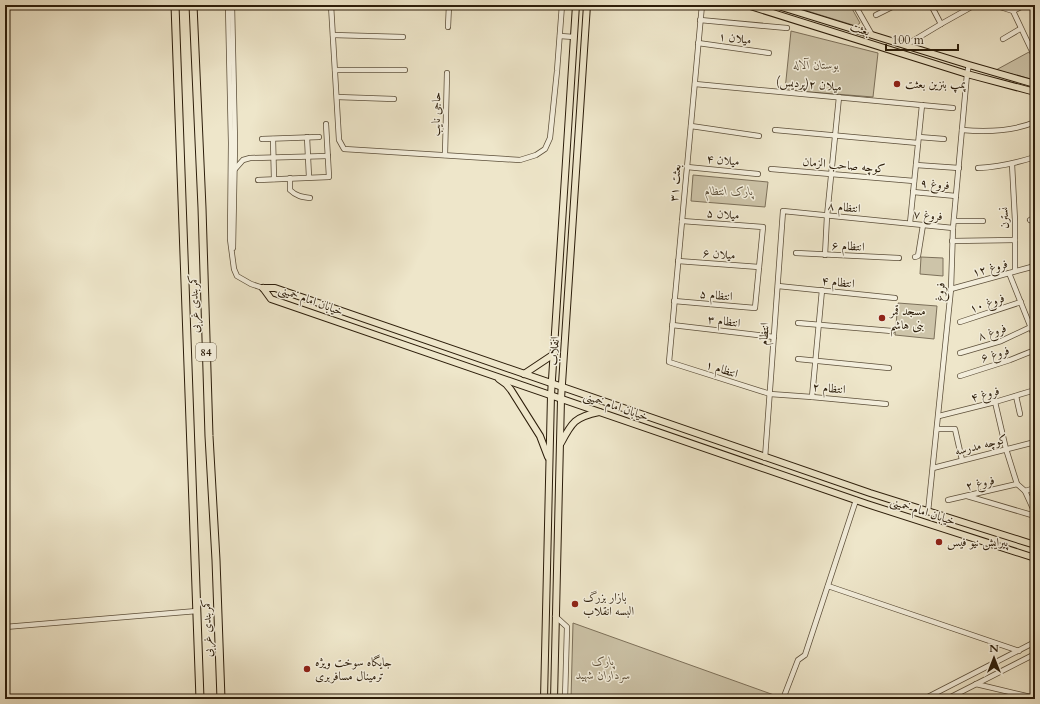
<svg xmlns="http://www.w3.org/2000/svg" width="1040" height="704" viewBox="0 0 1040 704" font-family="Cardo,Amiri,serif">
<rect width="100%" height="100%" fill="#eee6ca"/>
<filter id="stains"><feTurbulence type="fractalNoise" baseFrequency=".005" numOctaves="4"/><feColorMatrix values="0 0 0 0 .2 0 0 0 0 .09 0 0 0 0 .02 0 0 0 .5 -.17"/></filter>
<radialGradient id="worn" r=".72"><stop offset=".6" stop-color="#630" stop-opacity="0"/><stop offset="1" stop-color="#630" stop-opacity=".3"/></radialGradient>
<g fill="#cdc4a9" stroke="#7c705a">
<polygon points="805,5 850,5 860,23 856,26 801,9 801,7"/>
<polygon points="791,31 878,53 873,97 785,90"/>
<polygon points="1029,52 1035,62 1035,80 996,70"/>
<polygon points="693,175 768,182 765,207 691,201"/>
<polygon points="921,257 943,258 943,276 920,274"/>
<polygon points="898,303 937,306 934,339 895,335"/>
<polygon points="573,623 774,695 773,699 571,699"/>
</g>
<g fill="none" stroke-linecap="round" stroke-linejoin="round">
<g stroke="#5c4f3a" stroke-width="6">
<g id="minor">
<polyline points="228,5 231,143 230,239 234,269 237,276 251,284 263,288"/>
<polyline points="232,5 235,143 233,248"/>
<polyline points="331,5 339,140 344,149 520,160 536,155 545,149 550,138 557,71 562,5"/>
<polyline points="702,5 669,362 770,394 812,397 886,404"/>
<polyline points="855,5 872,35"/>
<polyline points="931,5 941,24"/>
<polyline points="994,5 1013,11"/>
<polyline points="1013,11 1031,49"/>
<polyline points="1013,11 1025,5"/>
<polyline points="876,15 896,5"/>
<polyline points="700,20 787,28"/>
<polyline points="448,27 449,5"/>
<polyline points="333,35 403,37"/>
<polyline points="560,36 574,37"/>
<polyline points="1003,39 1020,29"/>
<polyline points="911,42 941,24 975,5"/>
<polyline points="698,43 769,53"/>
<polyline points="335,70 405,70"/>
<polyline points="695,84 953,108"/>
<polyline points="337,97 394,99"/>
<polyline points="691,126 759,136"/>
<polyline points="775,130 918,143"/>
<path d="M962 130C986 132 1012 132 1035 122"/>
<polyline points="307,137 309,177"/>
<polyline points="919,137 944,139"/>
<polyline points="262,139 319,137"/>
<polyline points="273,139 274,179"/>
<polyline points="445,155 447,73"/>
<polyline points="1012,164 1015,221 1015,271"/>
<polyline points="916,165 959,168"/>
<polyline points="687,167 758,174"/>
<path d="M978 168C998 167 1016 163 1035 157"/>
<polyline points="235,169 243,160 250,158 328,156"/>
<polyline points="771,169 914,181"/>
<path d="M290 178V190C296 196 302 197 310 198"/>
<polyline points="258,180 329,177 326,124"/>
<polyline points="913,192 956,196"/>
<polyline points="1030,220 1035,217"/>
<polyline points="954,221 983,221"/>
<polyline points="910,223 922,105"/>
<polyline points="952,241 1015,240"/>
<polyline points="796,253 899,258"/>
<polyline points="825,255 827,216 839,97"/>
<polyline points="915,257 918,256 923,225"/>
<polyline points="678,261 759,267"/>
<polyline points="1009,273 1035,338"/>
<polyline points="778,286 895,298"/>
<polyline points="951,289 1035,266"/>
<polyline points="674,301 755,308 763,227 682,221"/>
<polyline points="960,322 1021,302"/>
<polyline points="798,323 892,331"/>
<polyline points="672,325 774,337"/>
<polyline points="960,353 1001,341 1035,325"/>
<polyline points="798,359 889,368"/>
<polyline points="960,376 1010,360 1035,350"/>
<polyline points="1016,396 1020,414"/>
<polyline points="812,397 822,290"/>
<polyline points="995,402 1006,449 1017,484 1025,491 1035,513"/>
<polyline points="939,416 995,402 1035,390"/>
<polyline points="937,429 955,429 962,460"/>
<polyline points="765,458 783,211 953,228"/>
<polyline points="933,468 1035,442"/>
<polyline points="1025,491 1035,488"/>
<polyline points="967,496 1035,516"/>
<polyline points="948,500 1017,484"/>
<polyline points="928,512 951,289 953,228 967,74 969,65"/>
<polyline points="828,586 1019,651"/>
<polyline points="555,616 567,627 565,699"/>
<polyline points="5,627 197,611"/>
<polyline points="976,684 1035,698"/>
<polyline points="783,699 798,660 805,655 856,500"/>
<polyline points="924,699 1035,642"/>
<polyline points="947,699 1035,654"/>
</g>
</g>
<g stroke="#2c1d0a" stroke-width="8">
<g id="major">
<polyline points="747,5 967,74 1035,92"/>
<polyline points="775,5 969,65 1035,84"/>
<polyline points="263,288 271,299 867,504 1035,558"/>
<polyline points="263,288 275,288 870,493 1035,545"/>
<polyline points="524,374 554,354"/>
<polyline points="499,379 506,384 511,390 540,436 548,457"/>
<path d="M561 443C572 422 575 417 599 412"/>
<polyline points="544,699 551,395 576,5"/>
<polyline points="554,699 561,399 587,5"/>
</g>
</g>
<g stroke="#2c1d0a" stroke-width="9">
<g id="highway">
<polyline points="175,5 200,699"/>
<polyline points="193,5 202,208 209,436 216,560 221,699"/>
</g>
</g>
<use href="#minor" stroke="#f4efdd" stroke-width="4.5"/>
<use href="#major" stroke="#eee6ca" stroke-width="6"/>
<use href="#highway" stroke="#eee6ca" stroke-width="7"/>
</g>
<g fill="#8f2418" stroke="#f4efdd" stroke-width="1.5">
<circle cx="897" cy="84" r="4"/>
<circle cx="882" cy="318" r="4"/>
<circle cx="939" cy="542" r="4"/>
<circle cx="575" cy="604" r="4"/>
<circle cx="307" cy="669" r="4"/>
</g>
<g text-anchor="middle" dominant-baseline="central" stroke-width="3" stroke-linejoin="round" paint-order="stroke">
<rect fill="#f4efdd" stroke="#685c49" stroke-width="1" x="196" y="343" width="20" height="18" rx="3"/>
<g font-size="11" font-weight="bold" fill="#2c1d0a">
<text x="206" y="352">84</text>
</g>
<g font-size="12" fill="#2c1d0a" stroke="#f4efdd">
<text transform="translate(860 29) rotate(17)">بعثت</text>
<text transform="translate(735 38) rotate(7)">میلان ۱</text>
<text transform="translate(809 84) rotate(5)">میلان ۲(پردیس)</text>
<text transform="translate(436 114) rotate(-89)">حاجی نایب</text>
<text transform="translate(723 160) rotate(5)">میلان ۴</text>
<text transform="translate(844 165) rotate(5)">کوچه صاحب الزمان</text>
<text transform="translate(675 183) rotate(-85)">بعثت ۳۱</text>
<text transform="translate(935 184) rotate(5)">فروغ ۹</text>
<text transform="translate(844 207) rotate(5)">انتظام ۸</text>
<text transform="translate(723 214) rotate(4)">میلان ۵</text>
<text transform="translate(928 215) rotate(5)">فروغ ۷</text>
<text transform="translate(1004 218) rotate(-92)">نسترن</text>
<text transform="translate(848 246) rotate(3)">انتظام ۶</text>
<text transform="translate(719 254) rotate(4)">میلان ۶</text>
<text transform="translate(990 268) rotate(-15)">فروغ ۱۲</text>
<text transform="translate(838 282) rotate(6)">انتظام ۴</text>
<text transform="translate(940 292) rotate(-86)">فروغ</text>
<text transform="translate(716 295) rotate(5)">انتظام ۵</text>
<text transform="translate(311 300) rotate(20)">خیابان امام خمینی</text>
<text transform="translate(987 303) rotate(-19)">فروغ ۱۰</text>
<text transform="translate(194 304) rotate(-92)">کمربندی غربی</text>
<text transform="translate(724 321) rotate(7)">انتظام ۳</text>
<text transform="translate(992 332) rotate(-19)">فروغ ۸</text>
<text transform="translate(764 334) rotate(-86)">انتظام</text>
<text transform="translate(554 351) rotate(-86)">انقلاب</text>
<text transform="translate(995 354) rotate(-18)">فروغ ۶</text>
<text transform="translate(722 369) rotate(18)">انتظام ۱</text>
<text transform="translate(829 388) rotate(5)">انتظام ۲</text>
<text transform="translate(985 394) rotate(-15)">فروغ ۴</text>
<text transform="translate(616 406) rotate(19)">خیابان امام خمینی</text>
<text transform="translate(981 445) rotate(-14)">کوچه مدرسه</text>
<text transform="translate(980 483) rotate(-13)">فروغ ۲</text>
<text transform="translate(923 511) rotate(18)">خیابان امام خمینی</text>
<text transform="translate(207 628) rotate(-92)">کمربندی غربی</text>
</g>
<g font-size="12" font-style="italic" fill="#5c4f3a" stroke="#f4efdd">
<text x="816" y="65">بوستان آلاله</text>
<text x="729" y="191">پارک انتظام</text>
<text x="603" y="661">پارک<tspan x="603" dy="14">سرداران شهید</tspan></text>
</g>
<g font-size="12" fill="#2c1d0a" stroke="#f4efdd" text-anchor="start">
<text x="905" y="84">پمپ بنزین بعثت</text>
<text x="890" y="311">مسجد قمر<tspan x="890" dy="14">بنی هاشم</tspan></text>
<text x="947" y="542">پیرایش نیو فیس</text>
<text x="583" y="597">بازار بزرگ<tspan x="583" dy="14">البسه انقلاب</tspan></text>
<text x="315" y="662">جایگاه سوخت ویژه<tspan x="315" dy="14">ترمینال مسافربری</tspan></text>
</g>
</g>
<rect width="1040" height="704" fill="none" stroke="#eee6ca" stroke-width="20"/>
<rect x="6" y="6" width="1028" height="692" fill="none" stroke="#2c1d0a" stroke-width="2"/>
<rect x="10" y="10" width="1020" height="684" fill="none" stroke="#2c1d0a"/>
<g transform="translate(994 658)" stroke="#f4efdd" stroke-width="3" paint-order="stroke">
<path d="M0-3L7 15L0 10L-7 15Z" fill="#2c1d0a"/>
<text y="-6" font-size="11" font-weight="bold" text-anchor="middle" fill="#2c1d0a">N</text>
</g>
<path d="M886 44v6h72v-6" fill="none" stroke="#2c1d0a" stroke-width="2"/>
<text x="892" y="44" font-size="12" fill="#2c1d0a" stroke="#f4efdd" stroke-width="3" paint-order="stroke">100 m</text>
<rect width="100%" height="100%" filter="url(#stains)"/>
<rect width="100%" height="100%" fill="url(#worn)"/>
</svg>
